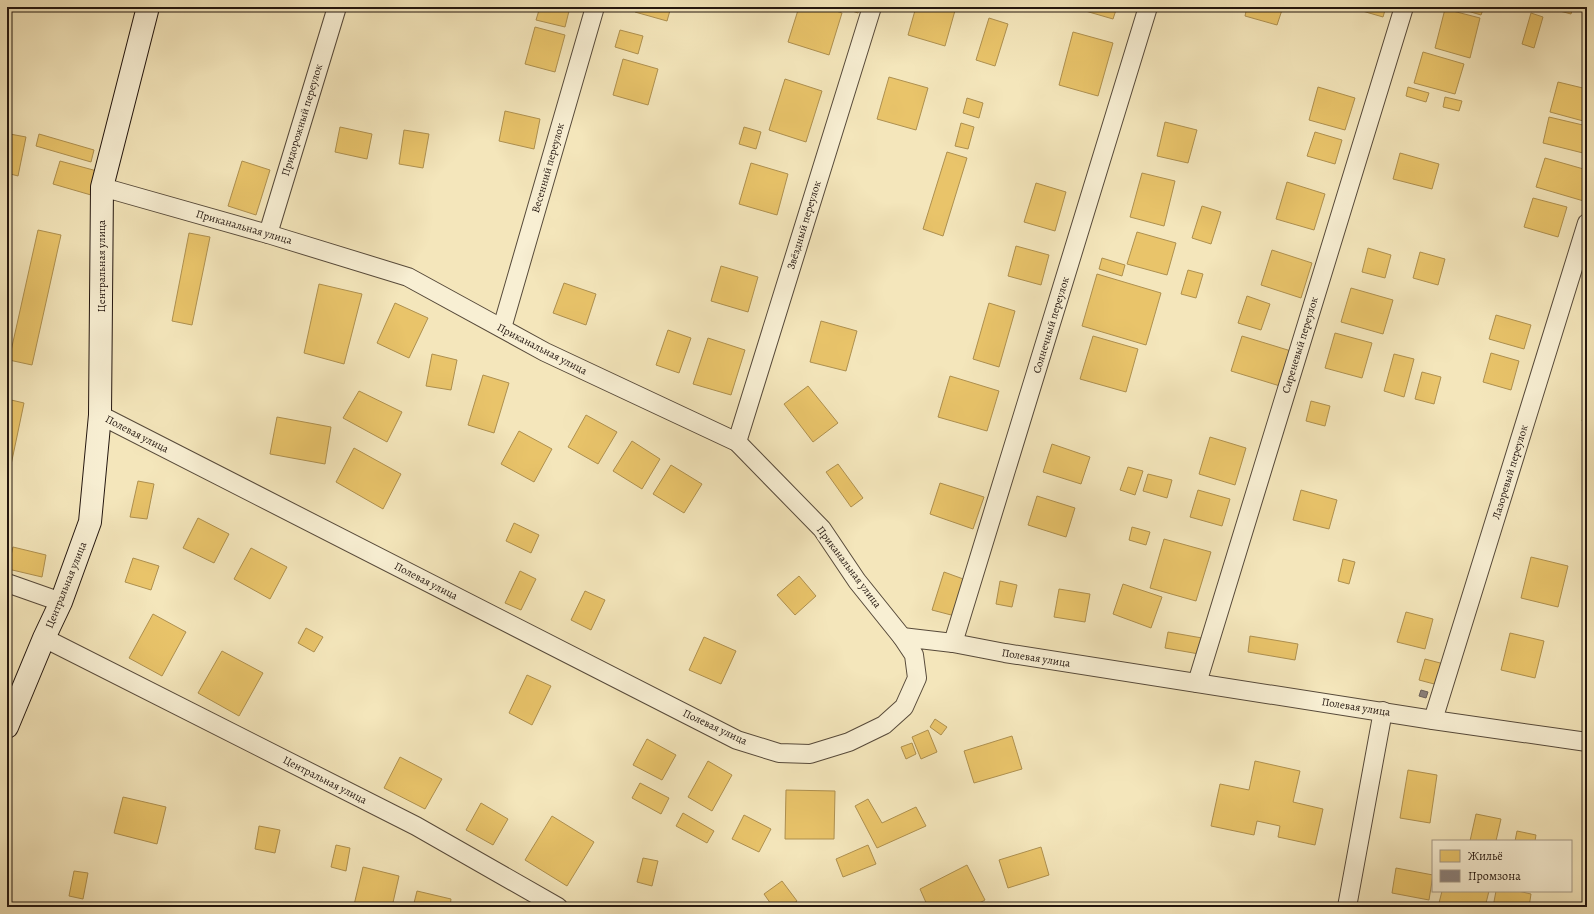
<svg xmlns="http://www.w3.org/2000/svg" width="1594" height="914" viewBox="0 0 1594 914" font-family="Alegreya,serif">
<rect width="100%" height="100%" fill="#f4e6bb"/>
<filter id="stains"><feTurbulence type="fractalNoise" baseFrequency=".005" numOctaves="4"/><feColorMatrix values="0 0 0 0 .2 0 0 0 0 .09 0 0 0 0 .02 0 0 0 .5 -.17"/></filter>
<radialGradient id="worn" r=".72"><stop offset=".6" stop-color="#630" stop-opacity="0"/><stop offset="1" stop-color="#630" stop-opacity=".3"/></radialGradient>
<g fill="#e9c46a" stroke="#ae904f">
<polygon points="540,7 570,7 565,27 536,20"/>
<polygon points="637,7 671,7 667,21 635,12"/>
<polygon points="799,7 824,7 842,13 829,55 788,42"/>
<polygon points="840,7 860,7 858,13"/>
<polygon points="916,7 956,7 945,46 908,35"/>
<polygon points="1083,7 1117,7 1113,19 1082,10"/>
<polygon points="1247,7 1283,7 1277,25 1245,16"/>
<polygon points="1353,7 1386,7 1383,17 1352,8"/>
<polygon points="1454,7 1484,7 1481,15"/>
<polygon points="1545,7 1573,7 1571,14"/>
<polygon points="1445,9 1480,18 1470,58 1435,48"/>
<polygon points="1531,13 1543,17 1534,48 1522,44"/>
<polygon points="989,18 1008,24 995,66 976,60"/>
<polygon points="535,27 565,35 555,72 525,64"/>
<polygon points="620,30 643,36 638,54 615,47"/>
<polygon points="1073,32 1113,43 1098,96 1059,85"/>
<polygon points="1423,52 1464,64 1455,94 1414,83"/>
<polygon points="623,59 658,69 648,105 613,95"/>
<polygon points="889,77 928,88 916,130 877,119"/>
<polygon points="785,79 822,91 806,142 769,130"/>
<polygon points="1558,82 1587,89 1587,122 1550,112"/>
<polygon points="1318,87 1355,98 1345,130 1309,120"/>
<polygon points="1408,87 1429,93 1426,102 1406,96"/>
<polygon points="1445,97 1462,101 1459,111 1443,107"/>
<polygon points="967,98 983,103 979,118 963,113"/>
<polygon points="505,111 540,119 534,149 499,141"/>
<polygon points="1549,117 1587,126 1587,154 1543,143"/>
<polygon points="1165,122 1197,130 1188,163 1157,156"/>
<polygon points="961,123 974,127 968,149 955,146"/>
<polygon points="340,127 372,134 367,159 335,152"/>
<polygon points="744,127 761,132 756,149 739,144"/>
<polygon points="404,130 429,134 423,168 399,164"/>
<polygon points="1315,132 1342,140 1335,164 1307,156"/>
<polygon points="10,134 26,137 18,176 7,173 7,146"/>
<polygon points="39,134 94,150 91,162 36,146"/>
<polygon points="947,152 967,158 943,236 923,229"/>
<polygon points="1400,153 1439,164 1432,189 1393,179"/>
<polygon points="1545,158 1587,170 1587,202 1536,187"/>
<polygon points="60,161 97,171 91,195 53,184"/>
<polygon points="242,161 270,170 256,215 228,206"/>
<polygon points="751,163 788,174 777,215 739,204"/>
<polygon points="1142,173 1175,181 1164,226 1130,217"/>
<polygon points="1287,182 1325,194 1314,230 1276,219"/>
<polygon points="1036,183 1066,192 1055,231 1024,222"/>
<polygon points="1533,198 1567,207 1558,237 1524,227"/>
<polygon points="1202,206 1221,212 1211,244 1192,238"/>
<polygon points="38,230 61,235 32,365 9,360"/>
<polygon points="1137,232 1176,243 1167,275 1127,264"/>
<polygon points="189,233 210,237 192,325 172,321"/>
<polygon points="1016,246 1049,255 1041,285 1008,276"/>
<polygon points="1368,248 1391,255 1385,278 1362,272"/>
<polygon points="1272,250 1312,263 1301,298 1261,285"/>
<polygon points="1420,252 1445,259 1438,285 1413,278"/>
<polygon points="1102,258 1125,265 1122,276 1099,269"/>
<polygon points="721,266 758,277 748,312 711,301"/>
<polygon points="1188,270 1203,274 1196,298 1181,294"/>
<polygon points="1097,274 1161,293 1146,345 1082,326"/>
<polygon points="564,283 596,294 586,325 553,313"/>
<polygon points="319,284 362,294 344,364 304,353"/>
<polygon points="1351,288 1393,300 1383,334 1341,322"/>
<polygon points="1247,296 1270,304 1261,330 1238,323"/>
<polygon points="395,303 428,318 409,358 377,343"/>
<polygon points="989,303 1015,311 999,367 973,359"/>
<polygon points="1496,315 1531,325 1524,349 1489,339"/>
<polygon points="821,321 857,331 846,371 810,362"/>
<polygon points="668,330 691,338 679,373 656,365"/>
<polygon points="1335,333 1372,343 1362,378 1325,368"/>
<polygon points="1093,336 1138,349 1126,392 1080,379"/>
<polygon points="1242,336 1291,351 1280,386 1231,371"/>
<polygon points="708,338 745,350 731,395 693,384"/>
<polygon points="1491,353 1519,361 1511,390 1483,382"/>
<polygon points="432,354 457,360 451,390 426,386"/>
<polygon points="1394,354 1414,359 1404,397 1384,391"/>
<polygon points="1422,372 1441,377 1434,404 1415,399"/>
<polygon points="483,375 509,383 494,433 468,425"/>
<polygon points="950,376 999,391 987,431 938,417"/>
<polygon points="808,386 838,423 813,442 784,404"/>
<polygon points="359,391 402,412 387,442 343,418"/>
<polygon points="7,399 24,403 7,484"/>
<polygon points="1311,401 1330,406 1325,426 1306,421"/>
<polygon points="1587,403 1587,422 1582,421"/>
<polygon points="586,415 617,432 598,464 568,447"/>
<polygon points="277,417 331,427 325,464 270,454"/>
<polygon points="519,431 552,449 534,482 501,464"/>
<polygon points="1210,437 1246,448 1235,485 1199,474"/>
<polygon points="632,441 660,459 642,489 613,471"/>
<polygon points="1052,444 1090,457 1081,484 1043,472"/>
<polygon points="354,448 401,474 383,509 336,482"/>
<polygon points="838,464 863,498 851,507 826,472"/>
<polygon points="671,465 702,484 684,513 653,494"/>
<polygon points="1128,467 1143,471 1135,495 1120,490"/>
<polygon points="1148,474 1172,480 1167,498 1143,491"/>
<polygon points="138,481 154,484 147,519 130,517"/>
<polygon points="940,483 984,497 973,529 930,514"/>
<polygon points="1198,490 1230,499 1222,526 1190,517"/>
<polygon points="1301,490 1337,500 1329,529 1293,520"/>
<polygon points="1037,496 1075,508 1066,537 1028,525"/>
<polygon points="198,518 229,534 214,563 183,548"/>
<polygon points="514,523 539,535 531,553 506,541"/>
<polygon points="1132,527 1150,532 1146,545 1129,540"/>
<polygon points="1164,539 1211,552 1196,601 1150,588"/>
<polygon points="13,547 46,555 42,577 8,569"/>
<polygon points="251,548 287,567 270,599 234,579"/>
<polygon points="1531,557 1568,566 1558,607 1521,598"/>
<polygon points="133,558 159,566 151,590 125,582"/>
<polygon points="1343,559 1355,562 1349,584 1338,581"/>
<polygon points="520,571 536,579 521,610 505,603"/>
<polygon points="944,572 966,580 955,616 932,610"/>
<polygon points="799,576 816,596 795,615 777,595"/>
<polygon points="1000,581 1017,585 1012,607 996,604"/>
<polygon points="1123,584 1162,597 1151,628 1113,614"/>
<polygon points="1059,589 1090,594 1085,622 1054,617"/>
<polygon points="585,591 605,600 591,630 571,620"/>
<polygon points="1406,612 1433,619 1425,649 1397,642"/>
<polygon points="153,614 186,632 162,676 129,658"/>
<polygon points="306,628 323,637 314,652 298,643"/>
<polygon points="1168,632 1202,638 1199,654 1165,648"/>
<polygon points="1510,633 1544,641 1535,678 1501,670"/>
<polygon points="1250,636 1298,644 1295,660 1248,652"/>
<polygon points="704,637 736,651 721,684 689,670"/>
<polygon points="222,651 263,673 239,716 198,693"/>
<polygon points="1425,659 1444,664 1438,685 1419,680"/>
<polygon points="527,675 551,686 532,725 509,713"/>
<polygon points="935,719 947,727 941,735 930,727"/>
<polygon points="928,730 937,752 921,759 912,737"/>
<polygon points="1012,736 1022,769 974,783 964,751"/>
<polygon points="647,739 676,755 662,780 633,765"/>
<polygon points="912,743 916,754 906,759 901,747"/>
<polygon points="400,757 442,779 425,809 384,788"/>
<polygon points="708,761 732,775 712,811 688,797"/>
<polygon points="1255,761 1300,771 1293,802 1323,809 1315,845 1278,837 1280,826 1257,821 1254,835 1211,826 1220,784 1249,790"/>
<polygon points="1408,770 1437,775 1430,823 1400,818"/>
<polygon points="640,783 669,798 661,814 632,798"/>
<polygon points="786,790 835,791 834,839 785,839"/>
<polygon points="123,797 166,807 157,844 114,833"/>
<polygon points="868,799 882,823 916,807 926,826 877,848 855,806"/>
<polygon points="481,803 508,819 493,845 466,830"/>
<polygon points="683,813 714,831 707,843 676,826"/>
<polygon points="1476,814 1501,819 1496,841 1470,841"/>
<polygon points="744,815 771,829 759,852 732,839"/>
<polygon points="552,816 594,842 567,886 525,860"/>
<polygon points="259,826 280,830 275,853 255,849"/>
<polygon points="1517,831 1536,835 1535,841 1515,841"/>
<polygon points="336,845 350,848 346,871 331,867"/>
<polygon points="868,845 876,864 843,877 836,859"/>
<polygon points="1041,847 1049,875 1008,888 999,860"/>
<polygon points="643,858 658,861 652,886 637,882"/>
<polygon points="967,865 985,900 972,907 928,907 920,889"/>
<polygon points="363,867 399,876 392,907 364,907 354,905"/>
<polygon points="1396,868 1433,875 1429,900 1392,893"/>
<polygon points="74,871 88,873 83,899 69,896"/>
<polygon points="782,881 797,901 789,907 773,907 764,894"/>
<polygon points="417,891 451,899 450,907 413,907"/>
<polygon points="1442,891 1489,891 1485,907 1438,907"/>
<polygon points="1496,891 1518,891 1531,894 1529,907 1493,907"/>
</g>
<polygon fill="#8a817c" stroke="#6b615b" points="1421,690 1428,692 1426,698 1419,696"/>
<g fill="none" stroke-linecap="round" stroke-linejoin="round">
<g stroke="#574a3a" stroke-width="20">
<g id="street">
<polyline points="102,187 268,234 408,277 545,352 737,442 822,529 857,581 902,637"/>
<polyline points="268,234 337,7"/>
<polyline points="502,328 595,7"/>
<polyline points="100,415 737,740 779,753 810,754 849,742 884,725 904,707 917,678 914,655 902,637 953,643 1005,653 1433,720 1587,742"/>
<polyline points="737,442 872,7"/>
<polyline points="7,583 61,602"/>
<polyline points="44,638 416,826 558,907"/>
<polyline points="953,643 1148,7"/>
<polyline points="1197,683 1404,7"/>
<polyline points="1433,720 1587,223"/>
<polyline points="1347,907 1383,711"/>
</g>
</g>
<g stroke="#23160f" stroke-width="24">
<polyline id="secondary" points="7,727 44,638 61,602 90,522 100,415 102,187 148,7"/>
</g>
<use href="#street" stroke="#f8efd3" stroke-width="18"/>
<use href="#secondary" stroke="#f8efd3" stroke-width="22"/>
</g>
<g text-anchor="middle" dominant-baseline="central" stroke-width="4" stroke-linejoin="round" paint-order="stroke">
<g font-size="11" fill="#23160f" stroke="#f8efd3">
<text transform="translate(302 120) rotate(-73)">Придорожный переулок</text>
<text transform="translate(548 168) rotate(-74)">Весенний переулок</text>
<text transform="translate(804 225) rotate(-73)">Звёздный переулок</text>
<text transform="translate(244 227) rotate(16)">Приканальная улица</text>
<text transform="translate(101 266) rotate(-90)">Центральная улица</text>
<text transform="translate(1051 325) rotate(-73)">Солнечный переулок</text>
<text transform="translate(1300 345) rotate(-73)">Сиреневый переулок</text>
<text transform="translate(542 349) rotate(27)">Приканальная улица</text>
<text transform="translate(137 434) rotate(27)">Полевая улица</text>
<text transform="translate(1510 472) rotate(-73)">Лазоревый переулок</text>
<text transform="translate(849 567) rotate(53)">Приканальная улица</text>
<text transform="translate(426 581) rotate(27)">Полевая улица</text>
<text transform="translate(66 585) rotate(-68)">Центральная улица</text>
<text transform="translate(1036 658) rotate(9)">Полевая улица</text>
<text transform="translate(1356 707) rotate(9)">Полевая улица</text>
<text transform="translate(715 727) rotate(25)">Полевая улица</text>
<text transform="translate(325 780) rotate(27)">Центральная улица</text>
</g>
</g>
<rect width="1594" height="914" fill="none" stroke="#f4e6bb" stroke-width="24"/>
<rect x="8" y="8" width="1578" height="898" fill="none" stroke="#23160f" stroke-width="2"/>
<rect x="12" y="12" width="1570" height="890" fill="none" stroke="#23160f"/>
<rect x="1432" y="840" width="140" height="52" fill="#f8efd3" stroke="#a39885"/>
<rect x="1440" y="850" width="20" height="12" fill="#e9c46a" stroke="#a39885"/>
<text x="1468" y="860" font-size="12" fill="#23160f">Жильё</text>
<rect x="1440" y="870" width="20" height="12" fill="#8a817c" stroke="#a39885"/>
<text x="1468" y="880" font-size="12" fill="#23160f">Промзона</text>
<rect width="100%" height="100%" filter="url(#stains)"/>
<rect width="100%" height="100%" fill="url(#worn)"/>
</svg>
